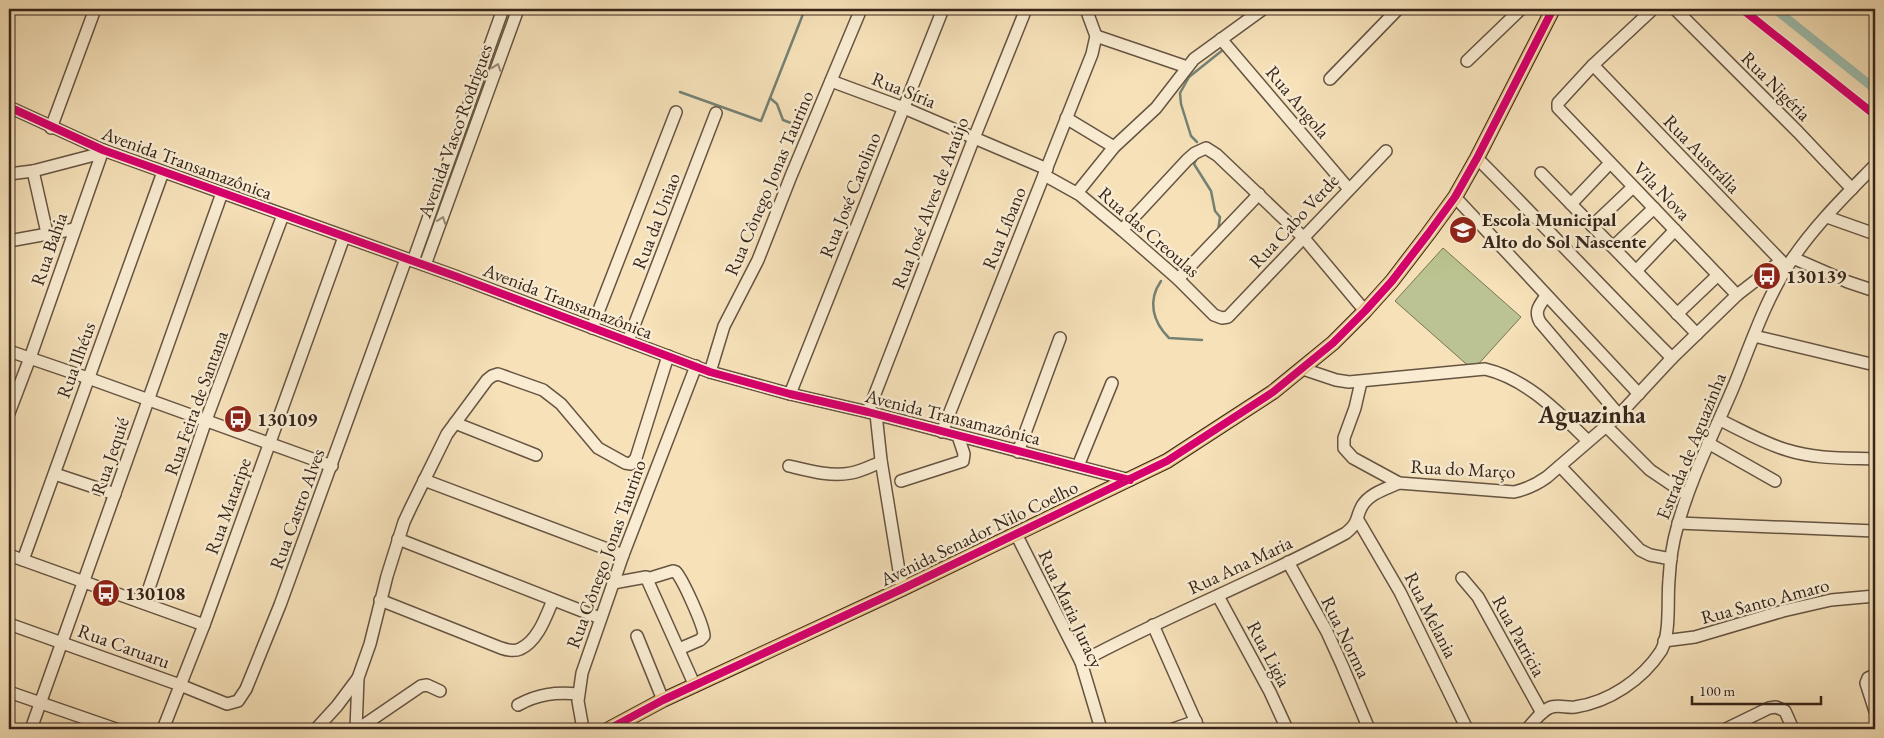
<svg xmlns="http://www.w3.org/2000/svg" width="1884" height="738" viewBox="0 0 1884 738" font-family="'EB Garamond',serif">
<rect width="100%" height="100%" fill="#f6e1b9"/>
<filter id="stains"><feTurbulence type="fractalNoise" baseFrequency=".004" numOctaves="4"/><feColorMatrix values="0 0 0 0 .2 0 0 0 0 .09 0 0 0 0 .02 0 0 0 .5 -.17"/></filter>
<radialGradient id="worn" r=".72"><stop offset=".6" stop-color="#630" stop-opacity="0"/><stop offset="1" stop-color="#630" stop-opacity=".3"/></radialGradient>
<g fill="#bac391" stroke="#787456">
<polygon points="507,9 513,9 485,90 479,87"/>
<polygon points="478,93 483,95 447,194 441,192"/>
<polygon points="1443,248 1521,317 1473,370 1395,301"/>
</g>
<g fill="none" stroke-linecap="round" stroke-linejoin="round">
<g stroke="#748174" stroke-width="2.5">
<polyline points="680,92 761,121 805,9"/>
<polyline points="770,98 777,104 783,120 799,126"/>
<polyline points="1197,142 1191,136 1181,104 1180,93 1189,77 1224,49"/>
<polyline points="1197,158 1194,164 1211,191 1215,211 1220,217 1218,231"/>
<polyline points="1173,271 1189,260"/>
<path d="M1161 281C1147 301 1153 322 1169 338L1202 340"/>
</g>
<polyline stroke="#9dbeaf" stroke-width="9" points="1775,9 1875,89"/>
<g stroke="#665442" stroke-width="14">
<g id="minor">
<polyline points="1653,9 1593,65 1558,103 1558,108 1737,295"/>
<polyline points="1675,9 1798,132 1852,189"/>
<polyline points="1096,36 1187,67"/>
<polyline points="1221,39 1348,188"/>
<polyline points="1467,61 1521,9"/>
<polyline points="1593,65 1786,266"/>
<polyline points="1330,79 1398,9"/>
<polyline points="831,81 904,108 1047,169"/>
<polyline points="9,107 103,150 455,276 710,372 790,394 868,412 1130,480"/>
<polyline points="1066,118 1114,147"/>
<polyline points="51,128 95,9"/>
<path d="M1477 158C1543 224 1606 292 1672 358"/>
<polyline points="33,171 47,233"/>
<polyline points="1541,173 1697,334"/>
<polyline points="9,174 33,171 102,153 103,150"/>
<polyline points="1044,175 1080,195 1122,230 1178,279 1214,315 1222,318 1228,317 1386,151"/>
<polyline points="1077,193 1114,147 1156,108 1194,59 1263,9"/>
<polyline points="1455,197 1639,394"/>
<polyline points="1571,204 1610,163"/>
<polyline points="1827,217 1875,234"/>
<polyline points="1592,226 1633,187"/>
<polyline points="1122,230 1187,160 1195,153 1206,148 1217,155 1303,237 1365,311"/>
<polyline points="9,241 75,229"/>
<polyline points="1613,247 1654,208"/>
<polyline points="1793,258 1848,282 1875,291"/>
<polyline points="413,261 503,9"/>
<polyline points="425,265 518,9"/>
<polyline points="1636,271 1675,230"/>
<polyline points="1178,279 1259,194"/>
<path d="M1546 296C1539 306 1534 311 1540 322L1619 415"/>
<polyline points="1677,314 1718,275"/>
<polyline points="592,328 676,112"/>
<polyline points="1754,336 1875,365"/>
<polyline points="628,341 716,113"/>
<polyline points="9,351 88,378 332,466"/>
<path d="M1303 369 1336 380 1349 382 1485 369C1527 379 1558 412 1588 441"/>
<polyline points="710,372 724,326 758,260 791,176 861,9"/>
<path d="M1361 382 1355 408 1344 438V448L1353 458 1399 483 1514 492C1527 489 1536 485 1547 477L1619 415 1672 358 1737 295 1781 261"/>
<polyline points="790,394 943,9"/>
<polyline points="868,412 974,138 1026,9"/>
<polyline points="9,413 30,358 102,153"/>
<polyline points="876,414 881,460 902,589"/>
<path d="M1720 420C1741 430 1763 443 1787 450 1815 459 1846 458 1875 459"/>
<polyline points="455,423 536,455"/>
<polyline points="1606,426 1650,470 1687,495"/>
<polyline points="942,432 1092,54 1096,36 1086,9"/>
<polyline points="1708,443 1775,481"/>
<polyline points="1018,452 1060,338"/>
<path d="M789 466C810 471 831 477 851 473 862 471 871 466 881 462"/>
<polyline points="1078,466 1112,383"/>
<polyline points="1560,466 1640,550 1650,555 1671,559"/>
<polyline points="55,474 115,494"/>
<polyline points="424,480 623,555"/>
<polyline points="901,481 963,461 964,454 958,436"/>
<polyline points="1358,520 1400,592 1467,729"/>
<polyline points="1678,523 1875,531"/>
<polyline points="1016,534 1081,662 1101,729"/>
<polyline points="398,539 600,618"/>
<polyline points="9,555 204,625"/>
<polyline points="23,560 163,172"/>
<polyline points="1288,562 1327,632 1342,665 1369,729"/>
<polyline points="1462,578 1478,597 1542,713"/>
<path d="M647 579 673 571 676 572C683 580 704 626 704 636L700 640 679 649"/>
<polyline points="613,583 646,577 695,686"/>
<polyline points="1218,596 1270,692 1287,729"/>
<path d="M380 600 501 648C507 650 514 652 520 649 538 641 546 616 553 600"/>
<polyline points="144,603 206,420 283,215"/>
<polyline points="9,624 180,685 227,704 238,701 246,689 280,605 406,259"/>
<polyline points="1153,625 1199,729"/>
<polyline points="637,636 663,700"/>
<polyline points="1664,641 1695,637 1783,611 1831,600 1875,596"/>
<path d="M1081 662C1167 615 1260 580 1346 533 1360 521 1355 519 1362 506 1370 493 1386 489 1399 483"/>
<polyline points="1875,675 1868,678 1866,683 1875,711"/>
<polyline points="9,692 116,729"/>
<path d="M518 705C538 694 555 692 578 694"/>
<polyline points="31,729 222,193"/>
<polyline points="163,729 204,625 344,237"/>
<polyline points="316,729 337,706 358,678"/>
<polyline points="356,729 358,678 370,644 387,576 404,522 411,507 447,434 487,380 492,376 498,374 543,390 561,404 598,448 625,463 631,464 636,458 668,356"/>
<polyline points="358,729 421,686 427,685 440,691"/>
<polyline points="583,729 578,701 582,673 623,555 696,366"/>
<polyline points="1173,729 1196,721"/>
<path d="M1527 729C1533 723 1540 712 1549 708 1557 704 1566 708 1575 707 1609 702 1642 680 1661 651 1671 633 1667 600 1669 580 1670 562 1672 545 1677 528 1690 479 1713 435 1733 388 1751 344 1766 297 1793 258 1816 224 1847 194 1875 165"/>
<polyline points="1726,729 1769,708 1776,707 1785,711 1793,729"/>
</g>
</g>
<g stroke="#36251b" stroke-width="16">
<polyline id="major" points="609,729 663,700 902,589 1167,461 1273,392 1333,343 1365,311 1392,281 1428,234 1455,197 1477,158 1553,9"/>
</g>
<use href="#minor" stroke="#f9ecd2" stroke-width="11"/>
<use href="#major" stroke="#ebc07c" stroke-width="14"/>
<g stroke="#f9ecd2" stroke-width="11">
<g id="cycleway">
<polyline points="1742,9 1875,115"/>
<polyline points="9,107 103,150 455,276 710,372 790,394 868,412 1130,480"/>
<polyline points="609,729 663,700 902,589 1167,461 1273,392 1333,343 1365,311 1392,281 1428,234 1455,197 1477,158 1553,9"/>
</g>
</g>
<use href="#cycleway" stroke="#d6006c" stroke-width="8"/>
</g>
<defs><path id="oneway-chevron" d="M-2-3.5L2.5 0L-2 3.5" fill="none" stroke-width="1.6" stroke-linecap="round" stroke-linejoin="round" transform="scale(1.25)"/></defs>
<g stroke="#988876">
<use href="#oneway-chevron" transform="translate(497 67) rotate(-71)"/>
<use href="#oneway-chevron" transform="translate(442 220) rotate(-70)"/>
</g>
<defs>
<g id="school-disc" transform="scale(1.4375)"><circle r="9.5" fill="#8f2418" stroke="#f9ecd2"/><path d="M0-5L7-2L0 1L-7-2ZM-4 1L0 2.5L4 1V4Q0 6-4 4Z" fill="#fff"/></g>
<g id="bus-disc" transform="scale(1.4375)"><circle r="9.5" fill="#8f2418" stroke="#f9ecd2"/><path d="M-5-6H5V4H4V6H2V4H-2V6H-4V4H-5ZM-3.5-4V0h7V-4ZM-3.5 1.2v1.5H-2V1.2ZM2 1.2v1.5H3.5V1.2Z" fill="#fff"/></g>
</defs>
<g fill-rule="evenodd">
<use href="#school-disc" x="1463" y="230"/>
<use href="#bus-disc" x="1767" y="276"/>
<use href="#bus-disc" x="238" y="419"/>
<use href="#bus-disc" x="106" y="593"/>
</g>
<g text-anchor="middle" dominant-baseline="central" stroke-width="5" stroke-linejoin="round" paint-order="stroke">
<g font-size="19" fill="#36251b" stroke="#f9ecd2">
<text transform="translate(1776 86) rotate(45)">Rua Nigéria</text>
<text transform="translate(904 90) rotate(22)">Rua Síria</text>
<text transform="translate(1298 102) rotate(50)">Rua Angola</text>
<text transform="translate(455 131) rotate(-70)">Avenida Vasco Rodrigues</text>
<text transform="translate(1702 154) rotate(46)">Rua Austrália</text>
<text transform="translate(187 163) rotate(20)">Avenida Transamazônica</text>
<text transform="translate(769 183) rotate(-67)">Rua Cônego Jonas Taurino</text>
<text transform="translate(1662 191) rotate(46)">Vila Nova</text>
<text transform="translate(850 195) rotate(-68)">Rua José Carolino</text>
<text transform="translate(930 203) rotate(-69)">Rua José Alves de Araújo</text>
<text transform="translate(656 221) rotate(-69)">Rua da Uniao</text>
<text transform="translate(1294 221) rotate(-47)">Rua Cabo Verde</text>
<text transform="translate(1004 228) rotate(-68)">Rua Líbano</text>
<text transform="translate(1149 232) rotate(41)">Rua das Creoulas</text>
<text transform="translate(49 249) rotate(-71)">Rua Bahia</text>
<text transform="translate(568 301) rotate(21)">Avenida Transamazônica</text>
<text transform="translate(76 360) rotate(-70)">Rua Ilhéus</text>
<text transform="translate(196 403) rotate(-70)">Rua Feira de Santana</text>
<text transform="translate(953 417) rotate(14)">Avenida Transamazônica</text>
<text transform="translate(1691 446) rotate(-68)">Estrada de Aguazinha</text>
<text transform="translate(110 456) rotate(-71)">Rua Jequié</text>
<text transform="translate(1463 469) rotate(3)">Rua do Março</text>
<text transform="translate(228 506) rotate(-70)">Rua Mataripe</text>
<text transform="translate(297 509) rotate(-70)">Rua Castro Alves</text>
<text transform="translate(979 533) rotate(-26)">Avenida Senador Nilo Coelho</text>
<text transform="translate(606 554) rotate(-70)">Rua Cônego Jonas Taurino</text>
<text transform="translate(1240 565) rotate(-25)">Rua Ana Maria</text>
<text transform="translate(1765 601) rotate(-15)">Rua Santo Amaro</text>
<text transform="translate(1071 609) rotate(65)">Rua Maria Juracy</text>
<text transform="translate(1431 615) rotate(63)">Rua Melania</text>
<text transform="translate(1519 636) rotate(61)">Rua Patricia</text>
<text transform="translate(1346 637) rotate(64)">Rua Norma</text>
<text transform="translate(124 646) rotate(20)">Rua Caruaru</text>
<text transform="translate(1269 654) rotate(62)">Rua Ligia</text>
</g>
<g font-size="19" font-weight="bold" fill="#36251b" stroke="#f9ecd2" text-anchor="start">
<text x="1482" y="219">Escola Municipal<tspan x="1482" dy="22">Alto do Sol Nascente</tspan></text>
<text x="1786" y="276">130139</text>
<text x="257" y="419">130109</text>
<text x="125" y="593">130108</text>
</g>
<g font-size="24" font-weight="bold" fill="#36251b" stroke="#f9ecd2">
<text x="1592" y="414">Aguazinha</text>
</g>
</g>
<rect width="1884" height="738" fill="none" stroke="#f6e1b9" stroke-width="30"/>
<rect x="10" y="10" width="1864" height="718" fill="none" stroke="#36251b" stroke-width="2.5"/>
<rect x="15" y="15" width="1854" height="708" fill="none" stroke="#36251b"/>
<path d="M1692 696v8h129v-8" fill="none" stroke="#36251b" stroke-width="2.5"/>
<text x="1699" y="696" font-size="15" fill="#36251b" stroke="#f9ecd2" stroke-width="4" paint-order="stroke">100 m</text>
<rect width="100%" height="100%" filter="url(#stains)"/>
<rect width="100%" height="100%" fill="url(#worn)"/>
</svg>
